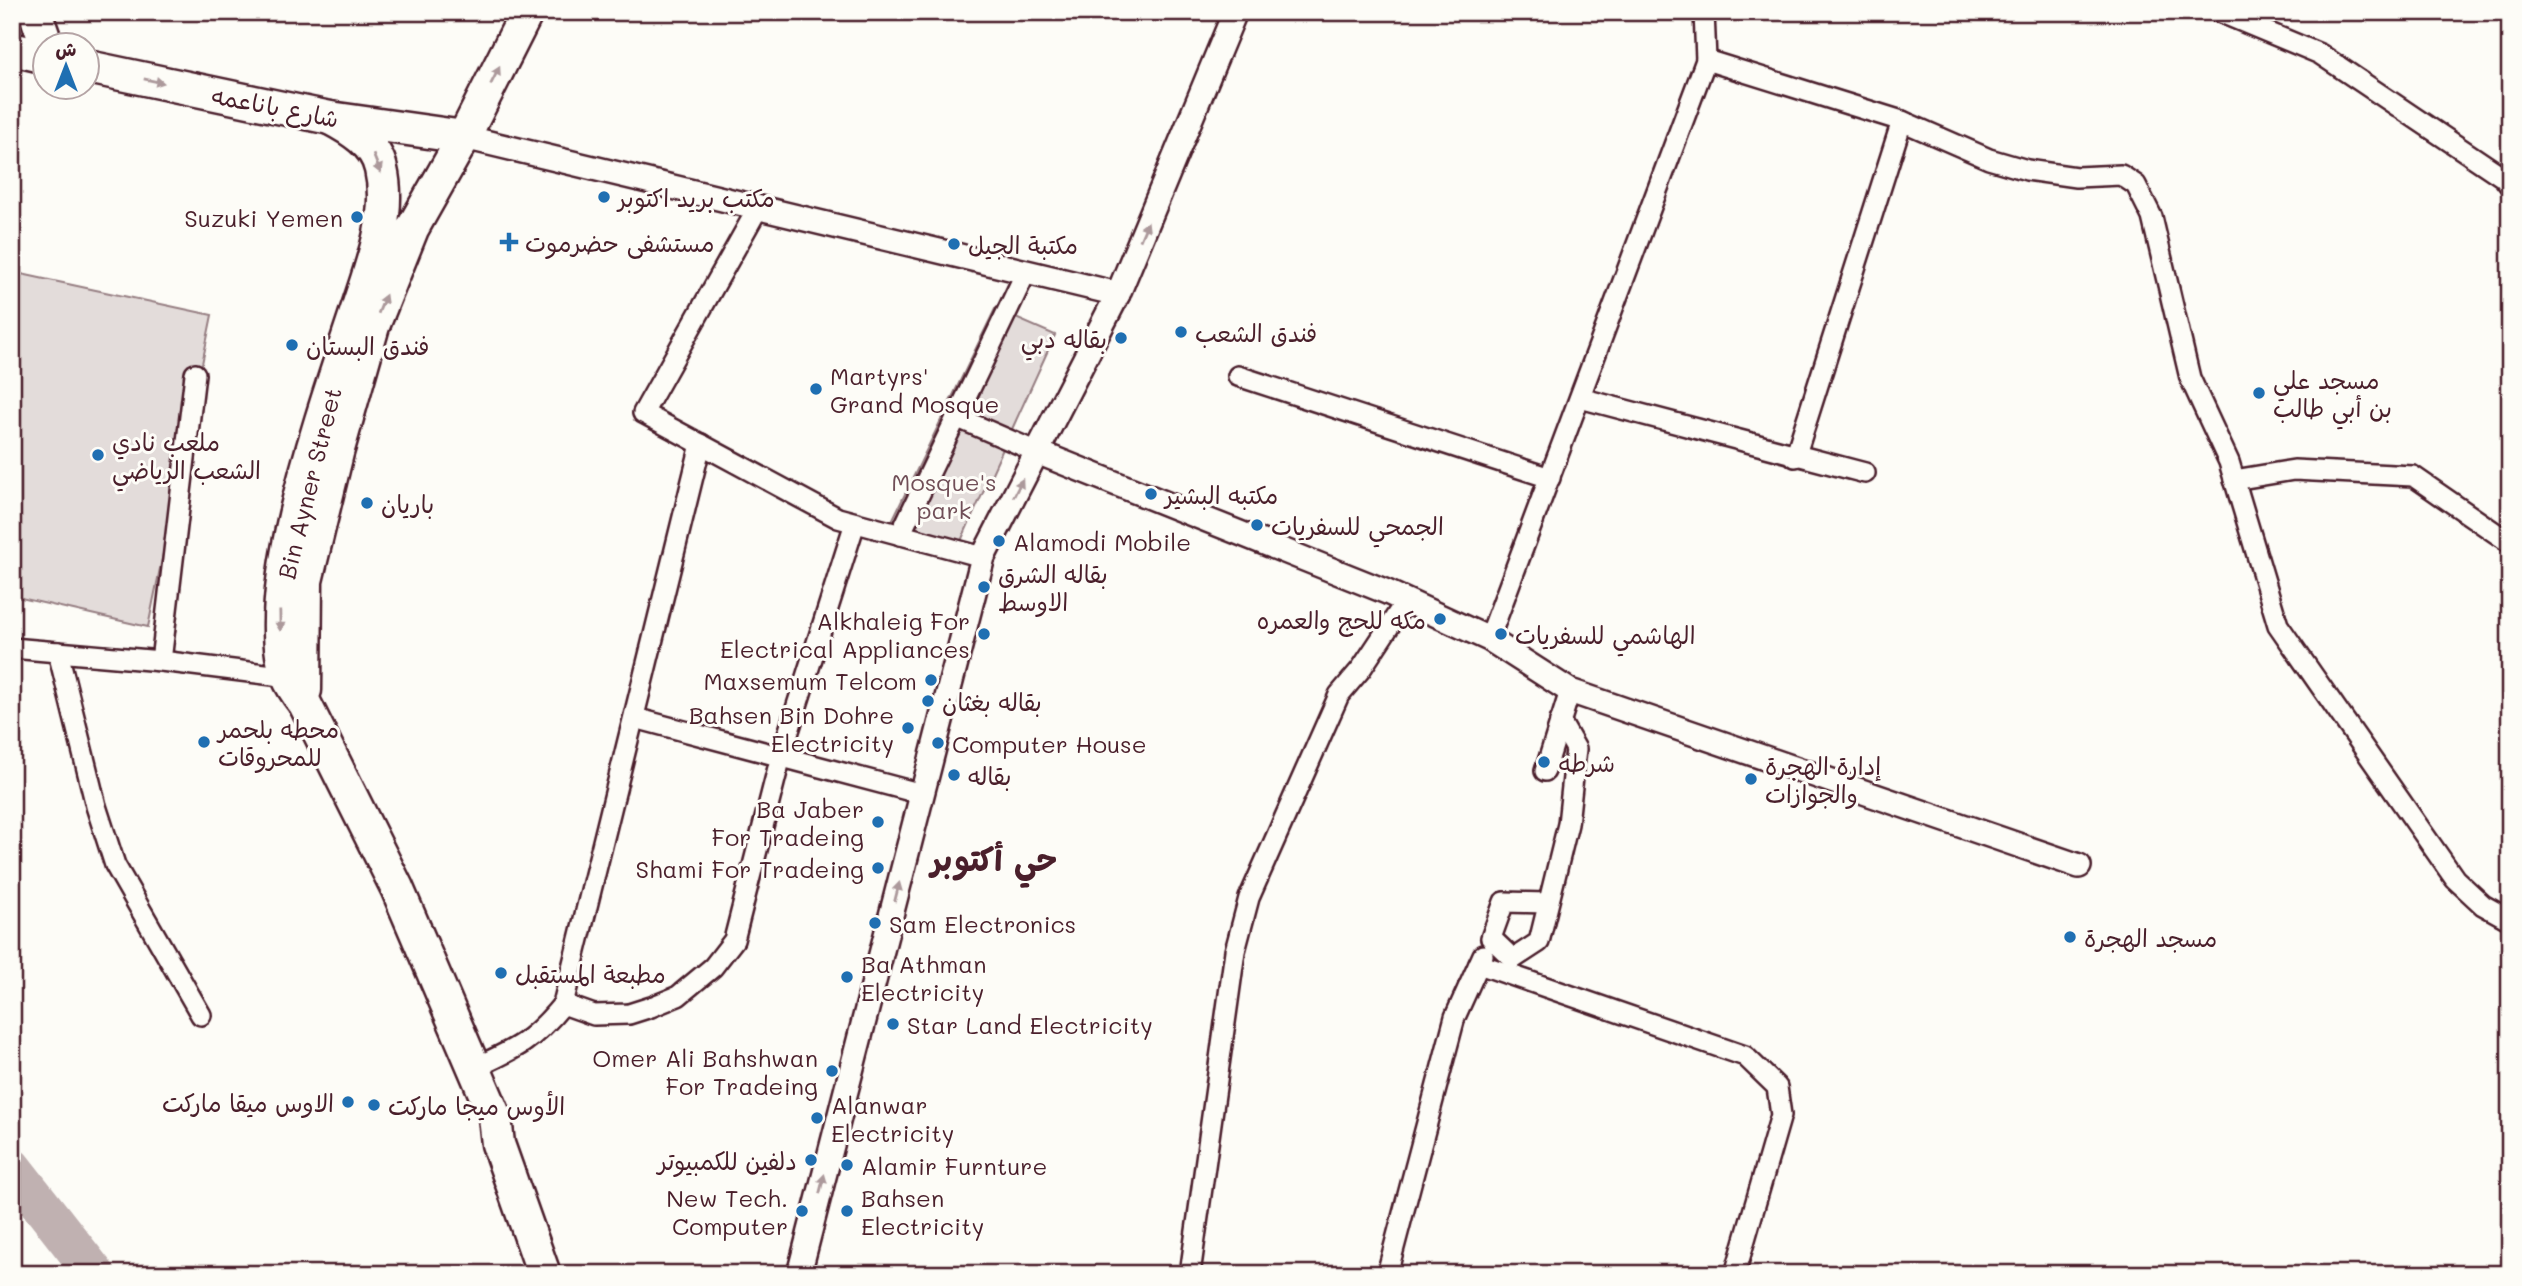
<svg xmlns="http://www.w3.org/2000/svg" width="2522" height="1286" viewBox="0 0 2522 1286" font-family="Mali,'Playpen Sans Arabic',sans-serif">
<rect width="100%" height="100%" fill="#fdfcf7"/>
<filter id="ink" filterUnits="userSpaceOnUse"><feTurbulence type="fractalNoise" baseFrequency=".0143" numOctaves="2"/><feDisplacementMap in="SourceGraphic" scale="14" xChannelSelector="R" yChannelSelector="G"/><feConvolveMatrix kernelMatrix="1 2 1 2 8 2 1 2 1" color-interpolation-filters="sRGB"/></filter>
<g filter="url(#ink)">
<g fill="#e3dcda" stroke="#967e82" stroke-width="2">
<polygon points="12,272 212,315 148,627 12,596"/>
<polygon points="995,309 1055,335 960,543 889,527"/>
</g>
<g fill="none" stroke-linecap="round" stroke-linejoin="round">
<polyline stroke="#c0b1b1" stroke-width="40" points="12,1168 95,1274"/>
<g stroke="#4a1f2b" stroke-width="24">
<g id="minor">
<polyline points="2219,12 2320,54 2503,177 2510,186"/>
<polyline points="1706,60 1902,121 1989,159 2027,170 2076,177 2121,175 2136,185 2152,217 2190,378 2229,462 2278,625 2455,879 2483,905 2510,920"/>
<polyline points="758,208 643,413 838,518 983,557"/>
<polyline points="1238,376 1550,478"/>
<polyline points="1580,398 1865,473"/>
<polyline points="956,417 1037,452"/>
<polyline points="1795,457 1902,121"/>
<polyline points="2234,480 2294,470 2413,476 2510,543"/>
<polyline points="900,535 1026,272"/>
<polyline points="1489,639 1706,60 1704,12"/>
<polyline points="12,648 161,661 297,678"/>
<polyline points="58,652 96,806 115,865 201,1015"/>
<polyline points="161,661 195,374"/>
<polyline points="635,718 922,794"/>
<polyline points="1545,771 1570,691"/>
<polyline points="1548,903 1504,902 1491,938 1513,959 1539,942 1568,824 1576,749 1560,721"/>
<polyline points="1479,964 1745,1056 1777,1087 1781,1115 1735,1274"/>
<polyline points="563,1004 594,1015 629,1014 651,1007 678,996 713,967 734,940 781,756 855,523"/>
<path d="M474 1068C516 1049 533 1041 563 1004L701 444"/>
<polyline points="1190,1274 1235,951 1249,898 1339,695 1361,669 1406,601"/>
<polyline points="1387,1274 1455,1017 1483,955"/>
</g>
</g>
<g stroke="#4a1f2b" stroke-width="28">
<g id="tertiary">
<polyline points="464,137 1118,294"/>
<polyline points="1037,452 1387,592 1489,639 1570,691 2079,866"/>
<polyline points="799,1274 983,557 1118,294 1235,12"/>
</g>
</g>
<g stroke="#4a1f2b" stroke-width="37">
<g id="trunk">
<polyline points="35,12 47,46"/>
<polyline points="12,49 46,57"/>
<polyline points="88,67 330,118 464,137"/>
<path d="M330 118C351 129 376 144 381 169 392 215 371 267 357 310 330 393 255 598 288 677 292 687 299 696 305 704L397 888 495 1117 498 1144 544 1274"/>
<polyline points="305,690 306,581 337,453 373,326 412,229 464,137 527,12"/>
</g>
</g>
<use href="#minor" stroke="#fdfcf7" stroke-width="19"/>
<use href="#tertiary" stroke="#fdfcf7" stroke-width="23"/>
<use href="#trunk" stroke="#fdfcf7" stroke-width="32"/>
</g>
<defs><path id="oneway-solid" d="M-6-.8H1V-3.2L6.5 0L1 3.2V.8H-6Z" transform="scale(1.75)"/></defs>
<g fill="#ac999b">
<use href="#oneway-solid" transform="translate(495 76) rotate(-63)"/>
<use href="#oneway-solid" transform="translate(154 81) rotate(12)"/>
<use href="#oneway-solid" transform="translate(377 164) rotate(68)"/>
<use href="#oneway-solid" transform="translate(1144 231) rotate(-67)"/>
<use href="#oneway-solid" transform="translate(382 304) rotate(-68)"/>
<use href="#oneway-solid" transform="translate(1018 488) rotate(-63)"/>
<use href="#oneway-solid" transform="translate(280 621) rotate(89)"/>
<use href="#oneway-solid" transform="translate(897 892) rotate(-76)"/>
<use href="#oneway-solid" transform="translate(822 1184) rotate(-76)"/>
</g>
</g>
<g fill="#1f6fb2" stroke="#fdfcf7" stroke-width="2.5">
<circle cx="604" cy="197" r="7"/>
<circle cx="357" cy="217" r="7"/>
<path d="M505.5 231.5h7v7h7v7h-7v7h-7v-7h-7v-7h7z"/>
<circle cx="954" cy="244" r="7"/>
<circle cx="1181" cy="332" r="7"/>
<circle cx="1121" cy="338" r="7"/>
<circle cx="292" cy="345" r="7"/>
<circle cx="816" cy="389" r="7"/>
<circle cx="2259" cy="393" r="7"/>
<circle cx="98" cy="455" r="7"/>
<circle cx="1151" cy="494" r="7"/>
<circle cx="367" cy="503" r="7"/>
<circle cx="1257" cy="525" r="7"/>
<circle cx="999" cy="541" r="7"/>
<circle cx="984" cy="587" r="7"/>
<circle cx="1440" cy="619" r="7"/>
<circle cx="984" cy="634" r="7"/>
<circle cx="1501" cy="634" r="7"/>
<circle cx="931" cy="680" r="7"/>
<circle cx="928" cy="701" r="7"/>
<circle cx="908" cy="728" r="7"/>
<circle cx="204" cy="742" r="7"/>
<circle cx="938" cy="743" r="7"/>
<circle cx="1544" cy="762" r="7"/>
<circle cx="954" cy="775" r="7"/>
<circle cx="1751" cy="779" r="7"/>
<circle cx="878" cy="822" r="7"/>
<circle cx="878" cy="868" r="7"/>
<circle cx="875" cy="923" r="7"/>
<circle cx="2070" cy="937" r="7"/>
<circle cx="501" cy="973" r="7"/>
<circle cx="847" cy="977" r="7"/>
<circle cx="893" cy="1024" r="7"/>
<circle cx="832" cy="1071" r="7"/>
<circle cx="348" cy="1102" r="7"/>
<circle cx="374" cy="1105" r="7"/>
<circle cx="817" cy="1118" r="7"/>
<circle cx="811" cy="1160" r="7"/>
<circle cx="847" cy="1165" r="7"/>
<circle cx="802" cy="1211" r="7"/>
<circle cx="847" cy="1211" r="7"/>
</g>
<g text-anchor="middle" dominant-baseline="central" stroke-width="6" stroke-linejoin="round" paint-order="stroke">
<g font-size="24" fill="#4a1f2b" stroke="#fdfcf7">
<text transform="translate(275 106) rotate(11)">شارع باناعمه</text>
<text transform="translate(309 483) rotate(-76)">Bin Ayner Street</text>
</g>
<g font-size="24" fill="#4a1f2b" stroke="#fdfcf7" text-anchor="start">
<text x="618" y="197">مكتب بريد اكتوبر</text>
<text x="343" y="217" text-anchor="end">Suzuki Yemen</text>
<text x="525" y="242">مستشفى حضرموت</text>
<text x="968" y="244">مكتبة الجيل</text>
<text x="1195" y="332">فندق الشعب</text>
<text x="1107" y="338" text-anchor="end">بقاله دبي</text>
<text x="306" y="345">فندق البستان</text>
<text x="830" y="375">Martyrs'<tspan x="830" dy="28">Grand Mosque</tspan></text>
<text x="2273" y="379">مسجد علي<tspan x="2273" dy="28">بن أبي طالب</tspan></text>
<text x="112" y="441">ملعب نادي<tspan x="112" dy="28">الشعب الرياضي</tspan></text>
<text x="1165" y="494">مكتبه البشير</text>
<text x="381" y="503">باريان</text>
<text x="1271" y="525">الجمحي للسفريات</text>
<text x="1013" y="541">Alamodi Mobile</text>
<text x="998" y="573">بقاله الشرق<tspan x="998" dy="28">الاوسط</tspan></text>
<text x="1426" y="619" text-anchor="end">مكه للحج والعمره</text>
<text x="970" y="620" text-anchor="end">Alkhaleig For<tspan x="970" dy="28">Electrical Appliances</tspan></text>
<text x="1515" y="634">الهاشمي للسفريات</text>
<text x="917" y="680" text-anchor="end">Maxsemum Telcom</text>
<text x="942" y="701">بقاله بغثان</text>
<text x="894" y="714" text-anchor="end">Bahsen Bin Dohre<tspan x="894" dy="28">Electricity</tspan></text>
<text x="218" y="728">محطه بلحمر<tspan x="218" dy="28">للمحروقات</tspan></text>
<text x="952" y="743">Computer House</text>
<text x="1558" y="762">شرطه</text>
<text x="1765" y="765">إدارة الهجرة<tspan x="1765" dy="28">والجوازات</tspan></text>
<text x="968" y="775">بقاله</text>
<text x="864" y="808" text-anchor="end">Ba Jaber<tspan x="864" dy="28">For Tradeing</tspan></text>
<text x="864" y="868" text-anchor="end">Shami For Tradeing</text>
<text x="889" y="923">Sam Electronics</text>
<text x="2084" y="937">مسجد الهجرة</text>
<text x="861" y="963">Ba Athman<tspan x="861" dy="28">Electricity</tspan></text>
<text x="515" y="973">مطبعة المستقبل</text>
<text x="907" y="1024">Star Land Electricity</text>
<text x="818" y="1057" text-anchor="end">Omer Ali Bahshwan<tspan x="818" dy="28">For Tradeing</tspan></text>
<text x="334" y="1102" text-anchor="end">الاوس ميقا ماركت</text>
<text x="831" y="1104">Alanwar<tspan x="831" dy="28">Electricity</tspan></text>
<text x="388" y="1105">الأوس ميجا ماركت</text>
<text x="797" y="1160" text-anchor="end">دلفين للكمبيوتر</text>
<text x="861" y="1165">Alamir Furnture</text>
<text x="788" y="1197" text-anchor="end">New Tech.<tspan x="788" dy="28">Computer</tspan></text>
<text x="861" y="1197">Bahsen<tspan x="861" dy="28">Electricity</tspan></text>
</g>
<g font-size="24" fill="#704e57" stroke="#fdfcf7">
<text x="944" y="481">Mosque's<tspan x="944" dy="28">park</tspan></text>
</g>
<g font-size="32" font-weight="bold" fill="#4a1f2b" stroke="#fdfcf7">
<text x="994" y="858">حي أكتوبر</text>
</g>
</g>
<rect width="2522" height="1286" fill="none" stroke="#fdfcf7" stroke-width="42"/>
<rect x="21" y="21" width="2480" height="1244" fill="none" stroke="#4a1f2b" stroke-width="2.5" filter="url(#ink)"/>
<g transform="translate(66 66)"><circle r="33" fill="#fdfcf7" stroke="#b5a4a5" stroke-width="2"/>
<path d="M0-5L12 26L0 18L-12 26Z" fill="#1f6fb2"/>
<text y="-10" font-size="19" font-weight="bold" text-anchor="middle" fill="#4a1f2b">ش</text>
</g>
</svg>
